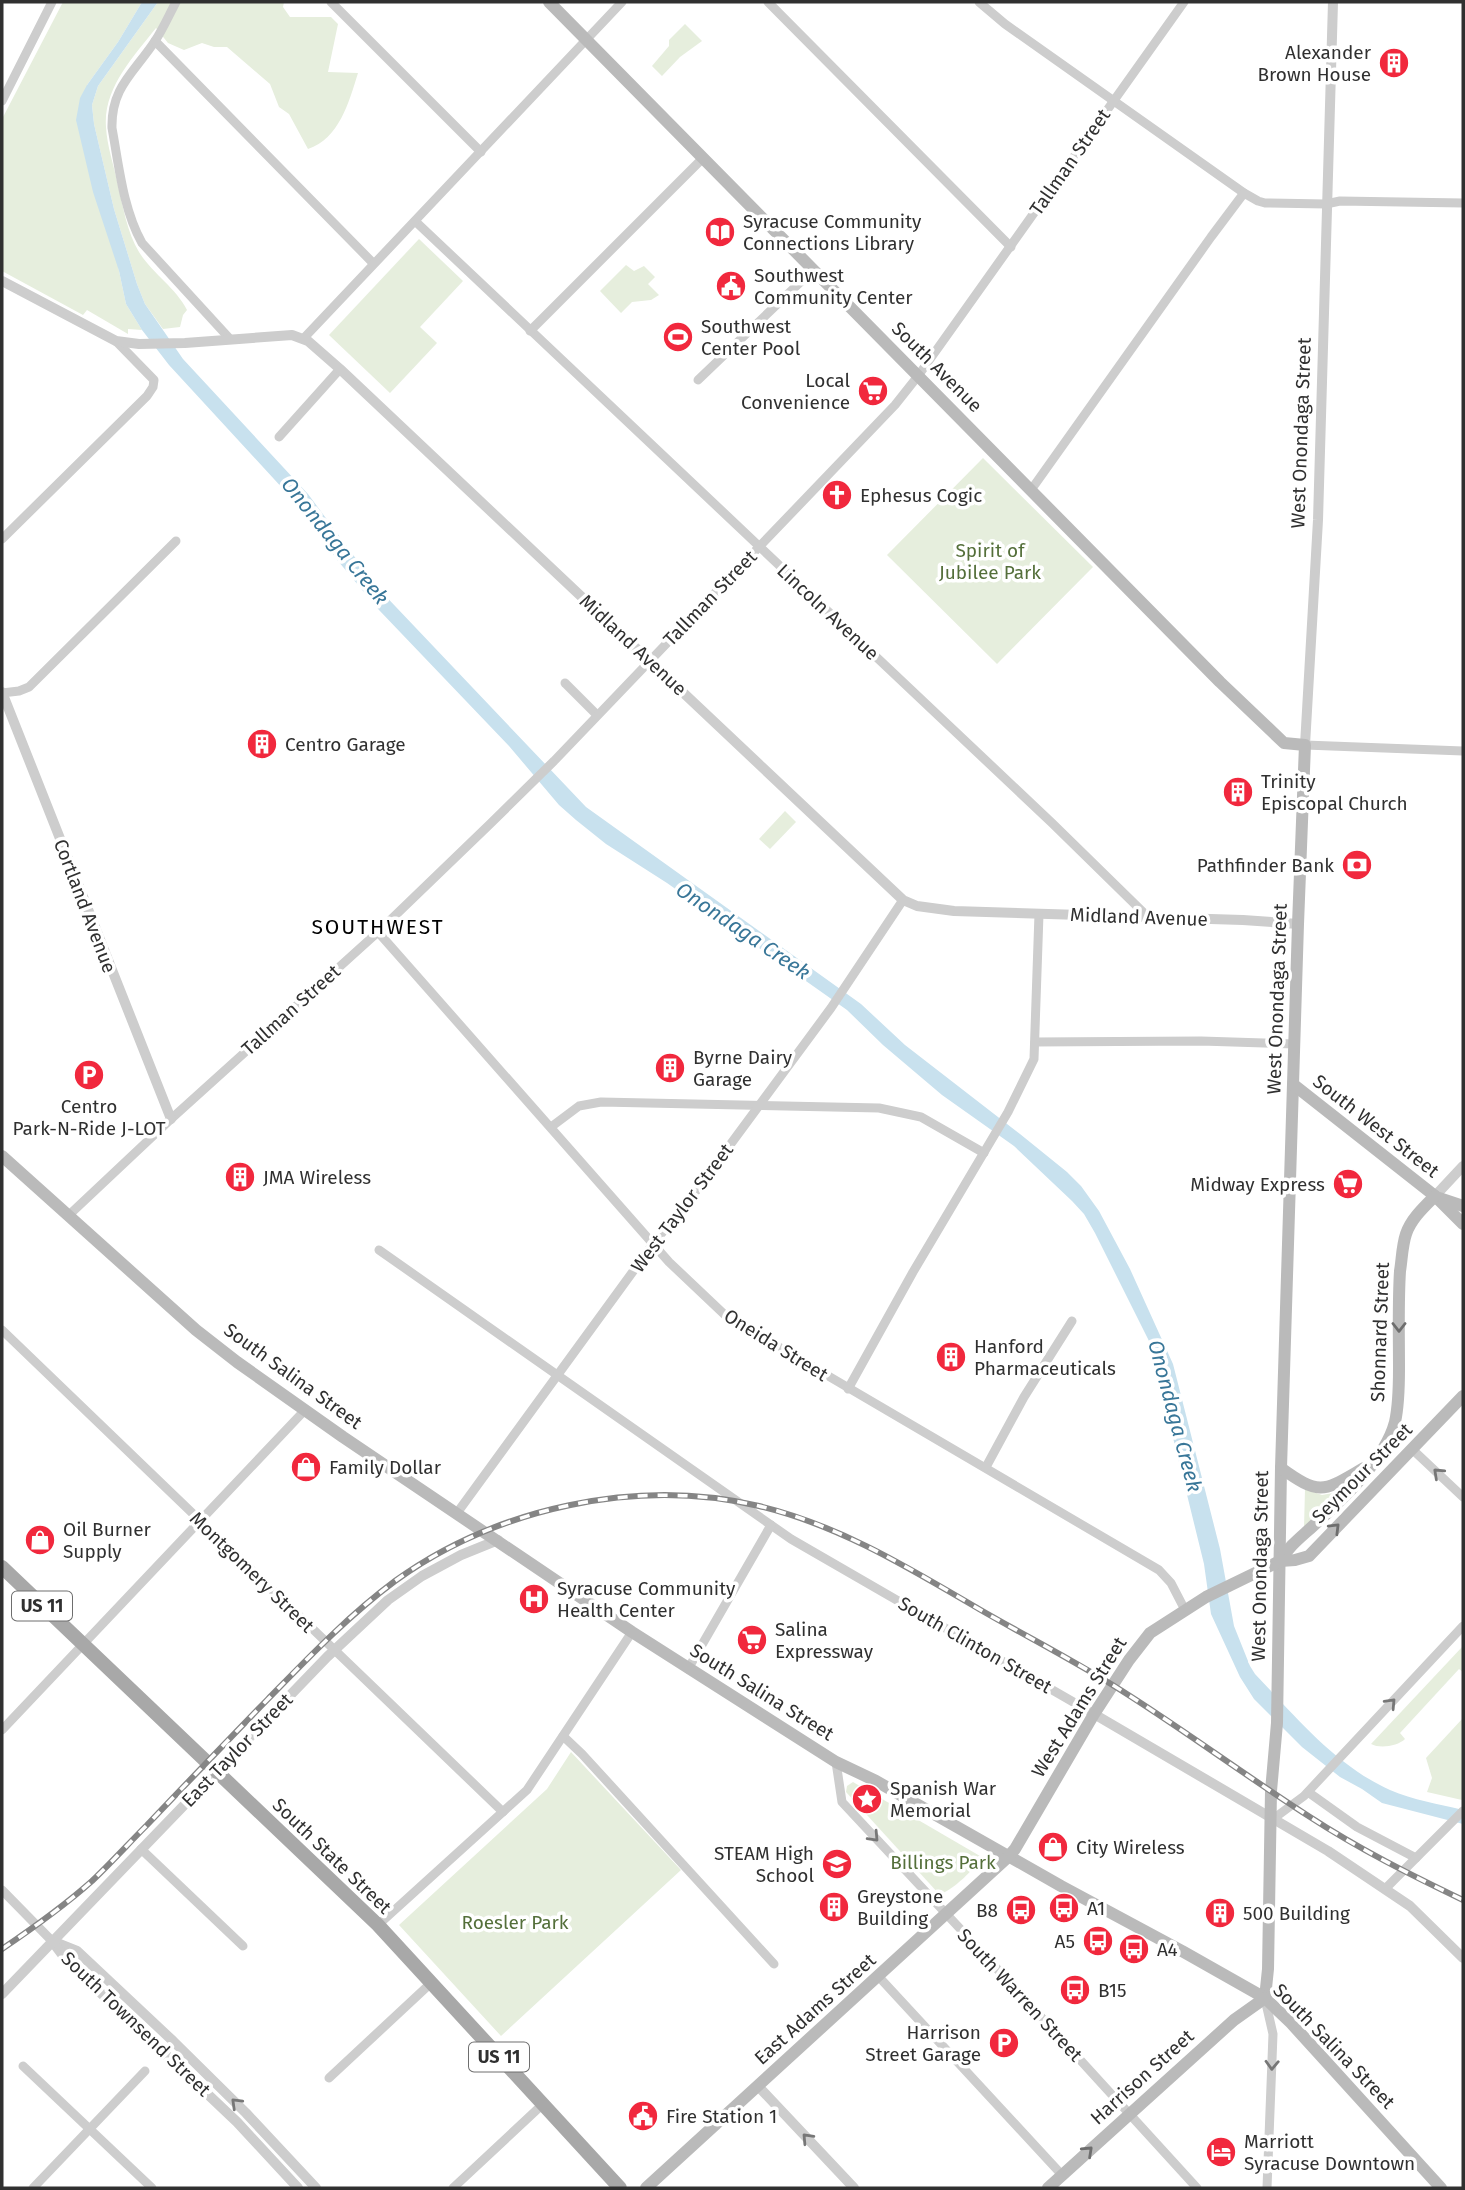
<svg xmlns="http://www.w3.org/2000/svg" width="1465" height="2190" viewBox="0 0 1465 2190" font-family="'Fira Sans',sans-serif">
<rect width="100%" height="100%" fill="#fff"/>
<g fill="#e6eedd">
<polygon points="63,2 142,2 118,42 87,85 119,271 126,304 142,330 128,329 128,334 87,310 83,315 2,271 2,119"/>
<path d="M158 2H284L283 7 290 17H331L338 24 328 72 358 73C349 102 339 139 308 149L289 114 279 107 270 84 227 47H214L202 43 184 50 168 43 156 28C134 56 103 88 106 127 107 146 114 166 118 185 123 207 127 232 139 252 152 273 176 288 187 310L183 315 180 327 163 329 145 304 137 284 114 209 94 124 92 105 98 86Z"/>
<polygon points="685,24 702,41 680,57 662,76 652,66 669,46 669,40"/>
<polygon points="419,239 463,281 420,327 437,343 390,393 329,335"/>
<polygon points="626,265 634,271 644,266 655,277 648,284 659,295 651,300 632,302 621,313 600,291"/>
<polygon points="983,458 1093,567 997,664 887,555"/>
<polygon points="785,811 796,822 770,849 759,839"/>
<polygon points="1305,1489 1322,1495 1339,1492 1326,1508 1304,1528"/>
<path d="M1463 1646V1672L1459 1669 1400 1733 1405 1739C1398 1746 1380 1749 1371 1744Z"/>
<polygon points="1463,1718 1463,1798 1462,1800 1427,1792 1432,1778 1426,1758"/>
<polygon points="571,1752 681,1870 501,2036 399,1925 547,1789"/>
<path d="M853 1782 980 1856C979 1866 950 1893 939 1894L846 1792 847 1786Z"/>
</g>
<path fill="#c8e1ee" d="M142 2H158L98 86 92 105 94 124 114 209 137 284 145 304 183 359 308 494 377 587 586 807 861 1004 905 1045 1020 1134 1067 1172 1081 1186 1099 1211 1130 1269 1173 1364 1220 1549 1234 1626 1250 1666 1255 1674C1296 1717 1335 1765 1390 1790 1413 1800 1439 1804 1463 1810V1824L1382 1803 1362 1789 1340 1777 1302 1747 1254 1699 1240 1677 1211 1614 1204 1564 1164 1401 1158 1359 1095 1233 1084 1214 1072 1201 1014 1146 942 1095 883 1045 847 1010 667 883 606 844 576 820 559 805 509 746 379 610 338 561 296 503 169 365 142 330 126 304 119 271 93 192 76 120 80 98 87 85 118 42Z"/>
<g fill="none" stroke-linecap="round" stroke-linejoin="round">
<g stroke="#cdcdcd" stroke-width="9">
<path d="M176 2C169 15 163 29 155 41 134 73 111 87 112 128 119 166 123 209 142 243L230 339"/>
<polyline points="331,2 481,152"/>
<polyline points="768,2 1011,247"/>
<polyline points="979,2 1005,24 1244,193 1258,201 1265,203 1326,204 1340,201 1463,203"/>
<polyline points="155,41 373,263"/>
<polyline points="2,101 52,2"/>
<polyline points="415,221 1052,823 1148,917"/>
<polyline points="530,331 703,158"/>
<polyline points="303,339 622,2"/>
<polyline points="698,380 813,270"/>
<polyline points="279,437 340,369"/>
<polyline points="1031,490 1211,237 1244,193"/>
<polyline points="2,539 147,396 153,387 154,380 116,341"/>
<polyline points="565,683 597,715"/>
<polyline points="2,693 19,691 29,687 176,541"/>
<polyline points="1305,745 1463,751"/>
<polyline points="378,932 669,1262 726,1316 1159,1570 1171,1583 1185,1610"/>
<polyline points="1035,1042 1201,1041 1295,1044"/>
<polyline points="551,1127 579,1106 601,1102 879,1108 921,1117 984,1153"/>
<polyline points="69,1215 171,1119 378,932 490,824 554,761 895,405 918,376 1184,2"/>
<polyline points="379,1250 791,1539 1094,1714"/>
<polyline points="2,1330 503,1812"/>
<polyline points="848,1389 913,1272 1008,1112 1034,1059 1039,914"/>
<polyline points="1413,1450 1463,1497"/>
<polyline points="986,1467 1024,1397 1072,1321"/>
<polyline points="457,1513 653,1244 696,1191 831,1008 903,900"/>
<polyline points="688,1669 771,1525"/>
<polyline points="2,1730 305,1410"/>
<polyline points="563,1736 582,1754 774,1964"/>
<polyline points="836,1762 842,1802 979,1949 1197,2188"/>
<polyline points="1308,1792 1357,1827 1416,1858"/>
<polyline points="1273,1819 1304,1796 1463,1626"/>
<polyline points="141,1849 243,1946"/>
<polyline points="1385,1889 1463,1811"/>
<polyline points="2,1890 52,1941"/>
<polyline points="378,1925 527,1790 632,1632"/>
<polyline points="879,1977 1062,2175"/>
<polyline points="1265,1999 1273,2034 1267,2188"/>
<polyline points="23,2066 152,2188"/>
<polyline points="329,2078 431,1983"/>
<polyline points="33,2188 145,2071"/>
<polyline points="453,2188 543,2104"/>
</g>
<g stroke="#cdcdcd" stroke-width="10">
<polyline points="2,281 116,341 139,344 185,343 292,335 308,341 340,369 903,900 917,906 954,911 1243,920 1298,924"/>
<polyline points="2,692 171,1119"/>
<polyline points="1305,745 1318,520 1333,2"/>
<polyline points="1435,1196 1463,1166"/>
<polyline points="1094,1714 1328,1851 1410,1906 1463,1958"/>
<polyline points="52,1941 77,1951 173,2041 246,2113 316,2188"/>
<polyline points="52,1941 67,1961 237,2122 298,2188"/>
<polyline points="2,1994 327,1657 388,1600 422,1576 461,1555 498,1540"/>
<polyline points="758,2086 854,2188"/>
</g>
<g stroke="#bababa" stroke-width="12">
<polyline points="549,2 1220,682 1284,743 1305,745 1298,924 1281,1468 1277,1723 1271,1791 1268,1969 1265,1998"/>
<polyline points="1294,1085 1435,1196 1463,1224"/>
<polyline points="2,1156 196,1330 237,1362 343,1437 632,1632 836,1762 876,1781 1061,1886 1182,1951 1265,1998 1291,2023 1441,2188"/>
<polyline points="1439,1198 1463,1206"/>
<path d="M1281 1468C1321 1497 1324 1491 1364 1468"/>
<path d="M1280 1561C1289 1546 1300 1538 1313 1526 1342 1500 1385 1460 1395 1422 1399 1404 1399 1386 1399 1368 1399 1336 1398 1303 1400 1271 1402 1259 1402 1246 1406 1234 1411 1219 1424 1207 1435 1196"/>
<polyline points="646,2188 1008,1857 1015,1849 1094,1714 1129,1660 1150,1633 1206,1597 1280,1561 1295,1560 1309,1556 1463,1396"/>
<polyline points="1048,2188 1234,2020 1265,1998"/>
</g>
<polyline stroke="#a8a8a8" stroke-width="14" points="2,1567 378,1925 620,2188"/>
<g stroke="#858585" stroke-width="6">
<path id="rail" d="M2 1949C33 1928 64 1906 92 1881 111 1863 129 1843 147 1825 187 1783 227 1741 268 1699 308 1658 348 1616 395 1581 496 1508 637 1477 759 1506 839 1525 909 1568 979 1609 1029 1638 1081 1664 1130 1696 1191 1735 1249 1778 1310 1817 1359 1849 1411 1875 1463 1900"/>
</g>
<use href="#rail" stroke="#fff" stroke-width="3.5" stroke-dasharray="10" stroke-linecap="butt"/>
</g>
<defs><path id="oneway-chevron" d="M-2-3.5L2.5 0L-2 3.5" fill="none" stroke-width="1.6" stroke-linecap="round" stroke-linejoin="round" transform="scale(1.75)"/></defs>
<g stroke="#6e6e6e">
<use href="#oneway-chevron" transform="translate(1399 1327) rotate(90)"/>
<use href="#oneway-chevron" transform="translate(1335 1528) rotate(-45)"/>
<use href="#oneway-chevron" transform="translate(1088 2151) rotate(-43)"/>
</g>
<g stroke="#777">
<use href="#oneway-chevron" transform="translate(1438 1473) rotate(-137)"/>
<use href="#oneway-chevron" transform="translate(1391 1703) rotate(-47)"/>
<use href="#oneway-chevron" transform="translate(874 1837) rotate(47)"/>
<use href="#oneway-chevron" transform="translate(1272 2065) rotate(92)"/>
<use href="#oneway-chevron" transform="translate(236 2103) rotate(-136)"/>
<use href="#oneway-chevron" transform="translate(807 2138) rotate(-133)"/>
</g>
<defs>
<g id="building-disc" transform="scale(1.575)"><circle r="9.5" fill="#f1283d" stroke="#fff"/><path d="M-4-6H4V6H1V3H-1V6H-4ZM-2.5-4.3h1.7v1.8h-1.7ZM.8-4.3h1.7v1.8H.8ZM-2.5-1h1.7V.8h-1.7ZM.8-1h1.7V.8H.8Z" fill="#fff"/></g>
<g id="library-disc" transform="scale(1.575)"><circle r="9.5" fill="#f1283d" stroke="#fff"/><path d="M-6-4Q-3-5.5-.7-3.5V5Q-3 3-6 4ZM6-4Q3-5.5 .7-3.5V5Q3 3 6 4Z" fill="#fff"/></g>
<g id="civic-disc" transform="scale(1.575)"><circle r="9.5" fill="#f1283d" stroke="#fff"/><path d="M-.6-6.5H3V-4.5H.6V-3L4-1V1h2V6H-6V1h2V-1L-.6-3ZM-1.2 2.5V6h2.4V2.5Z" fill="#fff"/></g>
<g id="stadium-disc" transform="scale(1.575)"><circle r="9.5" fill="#f1283d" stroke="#fff"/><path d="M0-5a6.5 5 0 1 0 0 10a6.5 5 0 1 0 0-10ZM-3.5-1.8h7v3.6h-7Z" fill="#fff"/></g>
<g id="supermarket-disc" transform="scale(1.575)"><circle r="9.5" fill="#f1283d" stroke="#fff"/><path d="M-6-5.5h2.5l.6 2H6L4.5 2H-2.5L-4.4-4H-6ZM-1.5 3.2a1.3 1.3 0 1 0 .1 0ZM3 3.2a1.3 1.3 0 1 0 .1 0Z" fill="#fff"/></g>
<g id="church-disc" transform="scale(1.575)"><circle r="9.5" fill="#f1283d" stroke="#fff"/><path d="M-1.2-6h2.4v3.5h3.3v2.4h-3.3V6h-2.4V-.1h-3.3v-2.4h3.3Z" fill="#fff"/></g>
<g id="bank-disc" transform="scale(1.575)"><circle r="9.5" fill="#f1283d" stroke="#fff"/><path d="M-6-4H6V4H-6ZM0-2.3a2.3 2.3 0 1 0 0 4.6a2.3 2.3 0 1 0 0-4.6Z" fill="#fff"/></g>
<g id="parking-disc" transform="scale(1.575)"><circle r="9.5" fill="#f1283d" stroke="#fff"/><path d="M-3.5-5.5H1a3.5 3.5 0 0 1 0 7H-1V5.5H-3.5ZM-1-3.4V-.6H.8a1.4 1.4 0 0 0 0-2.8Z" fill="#fff"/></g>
<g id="shop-disc" transform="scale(1.575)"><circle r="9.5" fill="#f1283d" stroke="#fff"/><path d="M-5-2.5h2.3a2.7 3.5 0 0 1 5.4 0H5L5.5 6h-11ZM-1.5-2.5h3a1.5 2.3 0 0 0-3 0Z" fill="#fff"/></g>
<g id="hospital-disc" transform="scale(1.575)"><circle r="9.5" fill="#f1283d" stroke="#fff"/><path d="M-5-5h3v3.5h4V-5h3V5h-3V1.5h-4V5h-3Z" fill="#fff"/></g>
<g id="sight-disc" transform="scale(1.575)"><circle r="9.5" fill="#f1283d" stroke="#fff"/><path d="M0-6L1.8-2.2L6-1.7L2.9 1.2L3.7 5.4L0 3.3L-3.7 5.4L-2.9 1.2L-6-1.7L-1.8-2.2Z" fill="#fff"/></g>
<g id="school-disc" transform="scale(1.575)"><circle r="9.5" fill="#f1283d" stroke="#fff"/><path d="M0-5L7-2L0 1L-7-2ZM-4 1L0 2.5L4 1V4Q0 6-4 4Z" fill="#fff"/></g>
<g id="bus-disc" transform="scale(1.575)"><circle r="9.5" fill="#f1283d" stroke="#fff"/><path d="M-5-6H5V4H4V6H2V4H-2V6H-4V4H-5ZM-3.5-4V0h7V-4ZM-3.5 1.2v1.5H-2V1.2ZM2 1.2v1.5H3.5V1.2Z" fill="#fff"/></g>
<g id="hotel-disc" transform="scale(1.575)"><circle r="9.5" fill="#f1283d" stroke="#fff"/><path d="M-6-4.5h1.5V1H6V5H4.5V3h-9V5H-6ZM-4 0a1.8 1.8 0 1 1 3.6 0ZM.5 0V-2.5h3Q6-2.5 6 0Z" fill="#fff"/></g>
</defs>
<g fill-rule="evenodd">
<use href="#building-disc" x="1394" y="63"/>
<use href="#library-disc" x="720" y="232"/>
<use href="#civic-disc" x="731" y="286"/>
<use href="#stadium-disc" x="678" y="337"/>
<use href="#supermarket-disc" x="873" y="391"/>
<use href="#church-disc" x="837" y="495"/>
<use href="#building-disc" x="262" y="744"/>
<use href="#building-disc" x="1238" y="792"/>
<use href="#bank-disc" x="1357" y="865"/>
<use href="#building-disc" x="670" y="1068"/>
<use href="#parking-disc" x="89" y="1075"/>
<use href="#building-disc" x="240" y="1177"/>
<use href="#supermarket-disc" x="1348" y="1184"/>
<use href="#building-disc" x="951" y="1357"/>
<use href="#shop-disc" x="306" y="1467"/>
<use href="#shop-disc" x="40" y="1540"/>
<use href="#hospital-disc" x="534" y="1599"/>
<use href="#supermarket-disc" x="752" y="1640"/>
<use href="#sight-disc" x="867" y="1799"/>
<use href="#shop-disc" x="1053" y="1847"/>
<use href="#school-disc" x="837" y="1864"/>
<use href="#building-disc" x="834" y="1907"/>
<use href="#bus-disc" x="1064" y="1908"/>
<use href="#bus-disc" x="1021" y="1910"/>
<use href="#building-disc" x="1220" y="1913"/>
<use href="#bus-disc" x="1098" y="1941"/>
<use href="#bus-disc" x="1134" y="1949"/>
<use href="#bus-disc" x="1075" y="1990"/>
<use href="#parking-disc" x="1004" y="2043"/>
<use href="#civic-disc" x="643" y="2116"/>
<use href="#hotel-disc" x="1221" y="2152"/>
</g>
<g text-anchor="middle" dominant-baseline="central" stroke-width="7" stroke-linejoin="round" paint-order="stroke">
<g fill="#fff" stroke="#6e6e6e" stroke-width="2">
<rect x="12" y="1591.5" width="60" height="29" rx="5"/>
<rect x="469" y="2042.5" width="60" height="29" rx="5"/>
</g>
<g font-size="18" font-weight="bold" fill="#303030">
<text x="42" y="1606">US 11</text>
<text x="499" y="2057">US 11</text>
</g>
<g font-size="19" fill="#303030" stroke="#fff" text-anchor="start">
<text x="1371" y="52" text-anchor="end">Alexander<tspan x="1371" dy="22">Brown House</tspan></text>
<text x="743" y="221">Syracuse Community<tspan x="743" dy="22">Connections Library</tspan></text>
<text x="754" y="275">Southwest<tspan x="754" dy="22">Community Center</tspan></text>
<text x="701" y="326">Southwest<tspan x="701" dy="22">Center Pool</tspan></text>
<text x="850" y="380" text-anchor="end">Local<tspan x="850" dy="22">Convenience</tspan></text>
<text x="860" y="495">Ephesus Cogic</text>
<text x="285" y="744">Centro Garage</text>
<text x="1261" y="781">Trinity<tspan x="1261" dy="22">Episcopal Church</tspan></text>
<text x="1334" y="865" text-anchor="end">Pathfinder Bank</text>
<text x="693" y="1057">Byrne Dairy<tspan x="693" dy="22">Garage</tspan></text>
<text x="89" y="1106" text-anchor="middle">Centro<tspan x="89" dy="22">Park-N-Ride J-LOT</tspan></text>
<text x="263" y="1177">JMA Wireless</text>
<text x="1325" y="1184" text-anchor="end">Midway Express</text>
<text x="974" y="1346">Hanford<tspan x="974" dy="22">Pharmaceuticals</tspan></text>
<text x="329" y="1467">Family Dollar</text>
<text x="63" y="1529">Oil Burner<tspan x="63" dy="22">Supply</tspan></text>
<text x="557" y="1588">Syracuse Community<tspan x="557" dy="22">Health Center</tspan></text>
<text x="775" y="1629">Salina<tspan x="775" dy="22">Expressway</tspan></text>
<text x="890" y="1788">Spanish War<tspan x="890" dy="22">Memorial</tspan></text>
<text x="1076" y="1847">City Wireless</text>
<text x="814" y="1853" text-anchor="end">STEAM High<tspan x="814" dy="22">School</tspan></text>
<text x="857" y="1896">Greystone<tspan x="857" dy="22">Building</tspan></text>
<text x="1087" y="1908">A1</text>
<text x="998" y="1910" text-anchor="end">B8</text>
<text x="1243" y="1913">500 Building</text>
<text x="1075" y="1941" text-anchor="end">A5</text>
<text x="1157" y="1949">A4</text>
<text x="1098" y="1990">B15</text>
<text x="981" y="2032" text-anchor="end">Harrison<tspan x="981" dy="22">Street Garage</tspan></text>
<text x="666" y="2116">Fire Station 1</text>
<text x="1244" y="2141">Marriott<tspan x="1244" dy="22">Syracuse Downtown</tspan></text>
</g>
<g font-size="19" fill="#303030" stroke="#fff">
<text transform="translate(1070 162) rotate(-55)">Tallman Street</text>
<text transform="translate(937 367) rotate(45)">South Avenue</text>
<text transform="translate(1301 433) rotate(-88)">West Onondaga Street</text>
<text transform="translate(710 598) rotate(-46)">Tallman Street</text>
<text transform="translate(828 612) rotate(43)">Lincoln Avenue</text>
<text transform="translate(633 645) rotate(43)">Midland Avenue</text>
<text transform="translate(85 906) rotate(69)">Cortland Avenue</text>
<text transform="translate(1139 917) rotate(2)">Midland Avenue</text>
<text transform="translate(1277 999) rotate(-88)">West Onondaga Street</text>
<text transform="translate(291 1010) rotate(-42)">Tallman Street</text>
<text transform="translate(1376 1126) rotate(38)">South West Street</text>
<text transform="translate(682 1208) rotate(-53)">West Taylor Street</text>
<text transform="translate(1380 1332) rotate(-88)">Shonnard Street</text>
<text transform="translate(776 1345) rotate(32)">Oneida Street</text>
<text transform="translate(293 1376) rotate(36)">South Salina Street</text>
<text transform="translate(1362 1473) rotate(-45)">Seymour Street</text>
<text transform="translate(1260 1566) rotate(-89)">West Onondaga Street</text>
<text transform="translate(252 1572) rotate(44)">Montgomery Street</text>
<text transform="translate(975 1645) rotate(30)">South Clinton Street</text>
<text transform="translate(762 1692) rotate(32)">South Salina Street</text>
<text transform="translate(1079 1707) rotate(-58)">West Adams Street</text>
<text transform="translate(237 1750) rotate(-46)">East Taylor Street</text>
<text transform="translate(332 1856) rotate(44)">South State Street</text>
<text transform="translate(1020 1995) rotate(47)">South Warren Street</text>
<text transform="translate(815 2009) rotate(-42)">East Adams Street</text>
<text transform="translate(136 2024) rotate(44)">South Townsend Street</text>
<text transform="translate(1334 2046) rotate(46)">South Salina Street</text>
<text transform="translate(1142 2077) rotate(-42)">Harrison Street</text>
</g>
<g font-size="19" fill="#546f3a" stroke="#fff">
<text x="990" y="550">Spirit of<tspan x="990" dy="22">Jubilee Park</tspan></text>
<text x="943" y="1862">Billings Park</text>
<text x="515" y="1922">Roesler Park</text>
</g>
<g font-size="21" font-style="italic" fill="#387698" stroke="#fff">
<text transform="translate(335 541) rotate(51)">Onondaga Creek</text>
<text transform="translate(743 931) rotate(34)">Onondaga Creek</text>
<text transform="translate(1175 1416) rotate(75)">Onondaga Creek</text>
</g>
<g font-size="21" letter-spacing="2" fill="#000" stroke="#fff">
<text x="378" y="927">SOUTHWEST</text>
</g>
</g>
<rect width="1465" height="2190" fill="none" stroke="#303030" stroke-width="7"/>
</svg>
